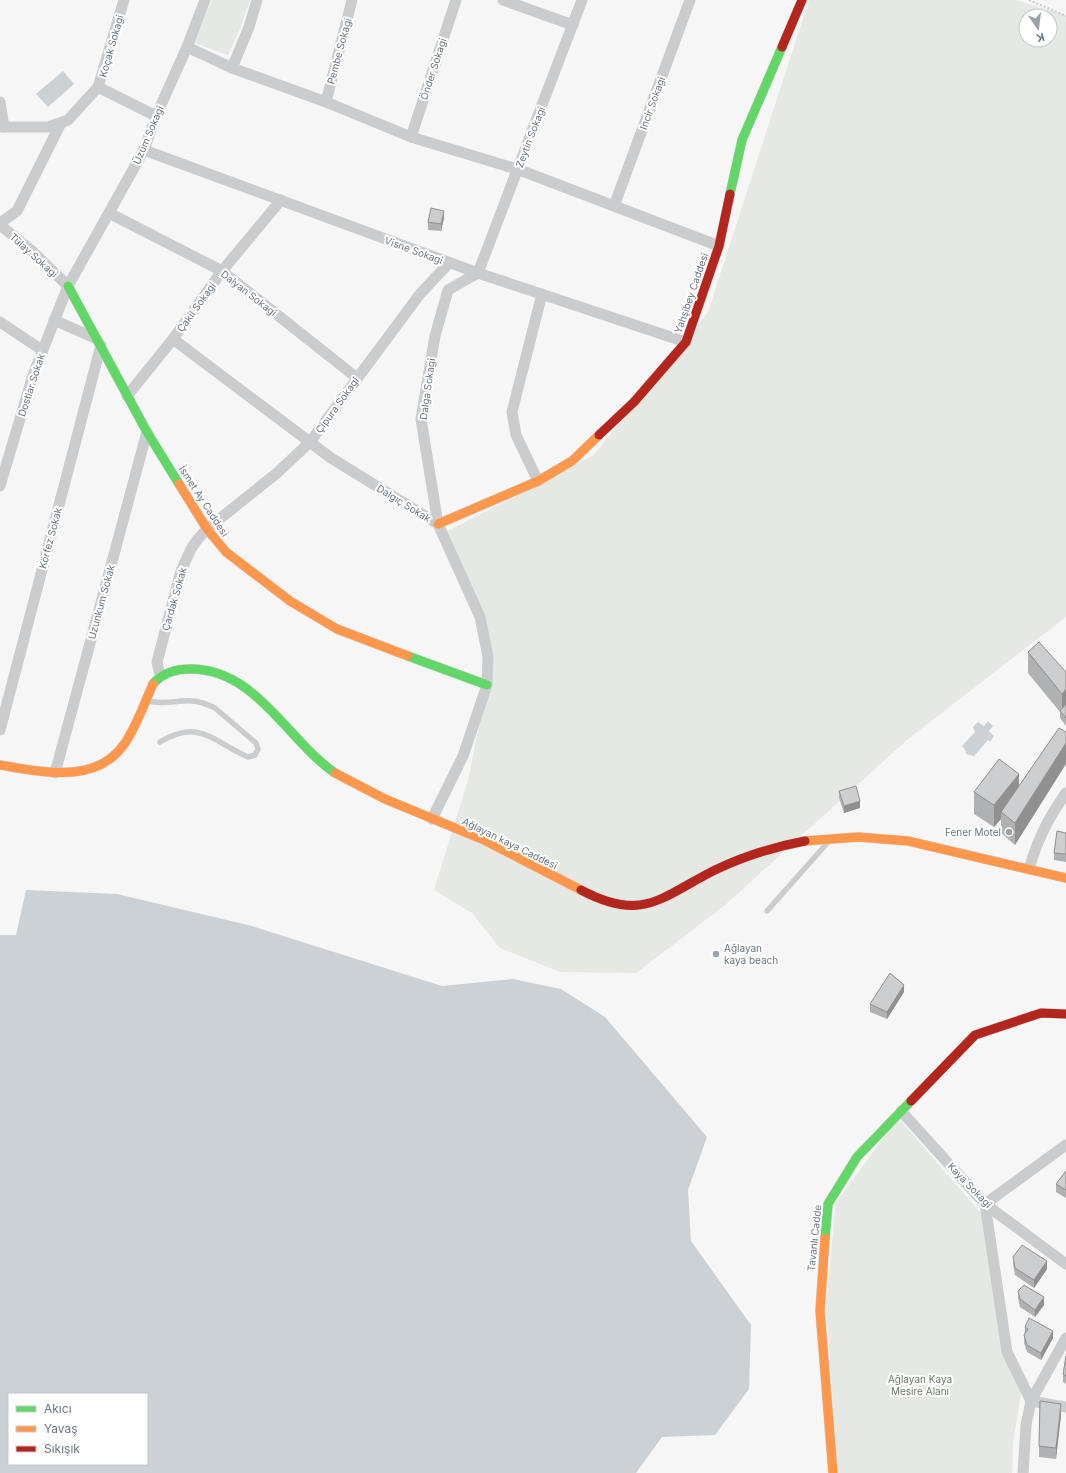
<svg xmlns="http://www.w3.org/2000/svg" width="1066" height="1473" viewBox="0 0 1066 1473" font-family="Inter,sans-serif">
<rect width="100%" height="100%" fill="#f6f6f6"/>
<g fill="#e6e8e4" fill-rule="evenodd">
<polygon points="212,0 250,0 240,29 228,55 194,43"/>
<path d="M809 0H1016L1066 15V617L908 739 724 906 636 973 560 972 500 948 472 913 434 890 468 780 487 685 485 635 442 534 594 455 708 312ZM1026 16H1050V40H1026Z"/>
<polygon points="896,1121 902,1122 985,1218 984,1235 1002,1355 1018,1370 1023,1381 1013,1443 1012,1473 838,1473 826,1306 836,1202"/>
</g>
<g fill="#cbd1d4" fill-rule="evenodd">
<polygon points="63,71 74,84 48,107 36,94"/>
<polygon points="988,721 993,726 989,731 994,736 990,742 988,740 974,756 966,754 965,749 962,746 975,732 973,727 978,722 984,726"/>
<path d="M26 890 117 894 252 926 442 986 513 979 561 989 605 1017 707 1137 688 1190 691 1241 751 1325 749 1389 715 1435 662 1437 636 1473H0V935H16ZM9 1394H147V1464H9Z"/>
</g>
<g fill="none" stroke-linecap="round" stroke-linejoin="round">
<g stroke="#d3d4d4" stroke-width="10">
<g id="fast">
<polyline points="730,194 742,140 782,47"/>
<polyline points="68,286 147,432 179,484"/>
<polyline points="408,656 487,685"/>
<path d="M153 684C163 672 176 669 191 669 256 669 287 740 335 773"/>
<polyline points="825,1238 828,1204 857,1157 911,1101"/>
</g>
</g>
<g stroke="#d3d4d4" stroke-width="10">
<g id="slow">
<polyline points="179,484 207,529 226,552 290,601 337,629 408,656"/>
<polyline points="438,524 538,481 572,461 599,435"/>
<path d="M0 765C42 772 97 785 125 743 137 725 144 704 153 684"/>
<polyline points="335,773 385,799 484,840 581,890"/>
<polyline points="805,841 858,837 908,841 1066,878"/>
<polyline points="825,1238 820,1311 833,1473"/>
</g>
</g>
<g stroke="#d3d4d4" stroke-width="10">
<g id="jam">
<polyline points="782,47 802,0"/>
<polyline points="599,435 634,402 686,342 719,246 730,194"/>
<path d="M581 890C643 923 661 897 715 870 744 856 773 847 805 841"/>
<polyline points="911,1101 975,1035 1041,1013 1066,1014"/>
</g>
</g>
<polyline stroke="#c9cacb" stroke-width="2" stroke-dasharray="2 2" stroke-linecap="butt" points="1029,0 1066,16"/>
<g stroke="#cbcccd" stroke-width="5.5">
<path d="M147 701C174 707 185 693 215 708L256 743 258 749 255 755 248 757C213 742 200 718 160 742"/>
<polyline points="767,911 829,841"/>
</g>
<g stroke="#cbcccd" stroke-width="11">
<polyline points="503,0 573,25"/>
<polyline points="187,47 232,68 326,102 411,137 517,169 719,246"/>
<polyline points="232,68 249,27 257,0"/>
<polyline points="98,87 156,116"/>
<polyline points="0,102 4,127"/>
<polyline points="326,102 352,0"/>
<polyline points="0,127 48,127 68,120 98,87 124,0"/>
<polyline points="411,137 456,0"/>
<polyline points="144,150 478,273 686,342"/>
<polyline points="614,206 690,0"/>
<polyline points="109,213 222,271 357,378"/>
<polyline points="0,223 17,211 61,123"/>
<polyline points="0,225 32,251 68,286"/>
<polyline points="54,320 97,339"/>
<polyline points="0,322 42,350"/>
<polyline points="173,339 331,458 438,524 480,617 488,657 487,685 463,756 432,819"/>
<polyline points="127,396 173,339 222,271 281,200"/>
<polyline points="538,481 516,435 512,412 542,294"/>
<polyline points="0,486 33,375 68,286 144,150 156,116 187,47 205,0"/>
<polyline points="438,524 421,419 435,336 448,290 478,273 582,0"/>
<polyline points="160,675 157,662 181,571 191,549 197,540 207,529 277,473 310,442 420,294 449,263"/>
<polyline points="0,730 101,345"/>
<polyline points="55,773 147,432"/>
<path d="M1029 869C1038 838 1048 819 1066 793"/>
<polyline points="901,1111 985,1204 1066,1264"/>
<polyline points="1066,1145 985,1204 1007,1352 1031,1401 1066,1407"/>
<polyline points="1023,1473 1026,1425 1031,1401 1066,1338"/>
</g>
<use href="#fast" stroke="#63d668" stroke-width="9"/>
<use href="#slow" stroke="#ff974d" stroke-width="9"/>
<use href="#jam" stroke="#b3261e" stroke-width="9"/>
</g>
<g fill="#b0b1b2">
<polygon points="444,218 441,231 428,230 428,222"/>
<polygon points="1028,652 1066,672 1066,726 1060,718 1060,712 1028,673"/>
<polygon points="1019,774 1015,845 1001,833 1001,819 994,827 974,814 974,792"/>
<polygon points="839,791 860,808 844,813 839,798"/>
<polygon points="1066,833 1066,862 1054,860 1054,853"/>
<polygon points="904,992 887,1019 870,1012 870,1004"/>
<polygon points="1066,1171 1066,1198 1056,1192 1056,1184"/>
<polygon points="1013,1257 1047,1269 1034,1288 1015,1275 1013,1264"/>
<polygon points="1018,1291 1044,1305 1035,1317 1020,1307 1018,1298"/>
<polygon points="1025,1327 1053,1338 1041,1360 1027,1352 1024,1343"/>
<polygon points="1066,1356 1066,1384 1063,1382 1063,1374"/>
<polygon points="1061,1415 1056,1459 1039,1457 1039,1446"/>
</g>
<g fill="#909091">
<polygon points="444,211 444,218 441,231 441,224"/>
<polygon points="1066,689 1066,711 1062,713 1062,694"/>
<polygon points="1066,743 1066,764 1015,845 1015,823"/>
<polygon points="1019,774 1019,795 1001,812 1001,819 994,827 994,805"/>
<polygon points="860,801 860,808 844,813 844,806"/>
<polygon points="904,985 904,992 887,1019 887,1012"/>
<polygon points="1047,1261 1047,1269 1034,1288 1034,1280"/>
<polygon points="1044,1297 1044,1305 1035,1317 1035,1310"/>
<polygon points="1053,1331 1053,1338 1041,1360 1041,1353"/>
<polygon points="1061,1404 1061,1415 1056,1459 1056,1448"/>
</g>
<g fill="#cdcecf" stroke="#909091">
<polygon points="431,208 444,211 441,224 428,222"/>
<polygon points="1039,642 1066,672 1066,689 1062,694 1028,652"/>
<polygon points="1066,704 1066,718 1060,711"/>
<polygon points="1059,728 1066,732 1066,743 1015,823 1001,812"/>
<polygon points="999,759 1019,774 994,805 974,792"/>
<polygon points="856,786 860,801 844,806 839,791"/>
<polygon points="1057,831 1066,833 1066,854 1054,853"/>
<polygon points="890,973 904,985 887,1012 870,1004"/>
<polygon points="1066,1171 1066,1190 1056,1184"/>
<polygon points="1022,1245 1047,1261 1034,1280 1015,1268 1013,1257"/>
<polygon points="1024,1285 1044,1297 1035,1310 1020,1299 1018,1291"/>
<polygon points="1029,1318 1053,1331 1041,1353 1027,1345 1024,1335 1028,1329 1025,1327"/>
<polygon points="1066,1356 1066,1376 1063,1374"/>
<polygon points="1040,1401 1061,1404 1056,1448 1039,1446"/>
</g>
<g fill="#9ba2ab" stroke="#fff" stroke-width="1.5">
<circle cx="1009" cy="832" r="4"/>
<circle cx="716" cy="954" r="4"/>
</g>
<g text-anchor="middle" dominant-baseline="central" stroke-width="4" stroke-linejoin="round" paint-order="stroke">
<g font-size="10" fill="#6a7582" stroke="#fff">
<text transform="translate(111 46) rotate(-74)">Koçak Sokagi</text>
<text transform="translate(339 51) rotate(-75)">Pembe Sokagi</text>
<text transform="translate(433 69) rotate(-72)">Önder Sokagi</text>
<text transform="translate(652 103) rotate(-70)">Incir Sokagi</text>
<text transform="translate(148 135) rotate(-67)">Üzüm Sokagi</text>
<text transform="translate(530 137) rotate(-69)">Zeytin Sokagi</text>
<text transform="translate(414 250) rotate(20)">Visne Sokagi</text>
<text transform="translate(34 255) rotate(42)">Tülay Sokagi</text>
<text transform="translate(249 293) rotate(38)">Dalyan Sokagi</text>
<text transform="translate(691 293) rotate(-71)">Yahşibey Caddesi</text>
<text transform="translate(196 307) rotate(-54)">Çakil Sokagi</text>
<text transform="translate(31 385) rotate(-72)">Dostlar Sokak</text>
<text transform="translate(427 389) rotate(-82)">Dalga Sokagi</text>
<text transform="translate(337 405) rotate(-54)">Çipura Sokagi</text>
<text transform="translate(204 501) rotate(57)">İsmet Ay Caddesi</text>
<text transform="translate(404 503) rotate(32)">Dalgıç Sokak</text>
<text transform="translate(50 538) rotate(-75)">Körfez Sokak</text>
<text transform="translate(174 599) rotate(-74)">Çardak Sokak</text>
<text transform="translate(101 602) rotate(-75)">Uzunkum Sokak</text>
<text transform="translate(510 843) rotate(26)">Ağlayan kaya Caddesi</text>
<text transform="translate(970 1185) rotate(46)">Kaya Sokagi</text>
<text transform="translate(814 1238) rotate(-84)">Tavanlı Cadde</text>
</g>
<g font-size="10" fill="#6a7582" stroke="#fff" text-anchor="end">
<text x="1001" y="832">Fener Motel</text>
<text x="724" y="948" text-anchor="start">Ağlayan<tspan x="724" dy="12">kaya beach</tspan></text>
</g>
<g font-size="10" fill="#6a7a68" stroke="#fff">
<text x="920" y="1379">Ağlayan Kaya<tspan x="920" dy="12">Mesire Alanı</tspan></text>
</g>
</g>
<rect x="8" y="1393" width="140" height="72" fill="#ffffff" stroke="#c3c8cd"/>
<rect x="16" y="1406" width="20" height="6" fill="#63d668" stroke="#c3c8cd"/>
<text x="44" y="1413" font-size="12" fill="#6a7582">Akıcı</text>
<rect x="16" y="1426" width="20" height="6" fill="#ff974d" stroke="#c3c8cd"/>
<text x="44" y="1433" font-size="12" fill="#6a7582">Yavaş</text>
<rect x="16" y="1446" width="20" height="6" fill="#b3261e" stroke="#c3c8cd"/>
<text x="44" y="1453" font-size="12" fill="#6a7582">Sıkışık</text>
<g transform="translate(1038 28) rotate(166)"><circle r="19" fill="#ffffff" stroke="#c3c8cd"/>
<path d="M0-3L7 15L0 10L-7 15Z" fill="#9ba2ab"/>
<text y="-6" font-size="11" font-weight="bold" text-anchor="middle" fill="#6a7582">K</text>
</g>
</svg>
